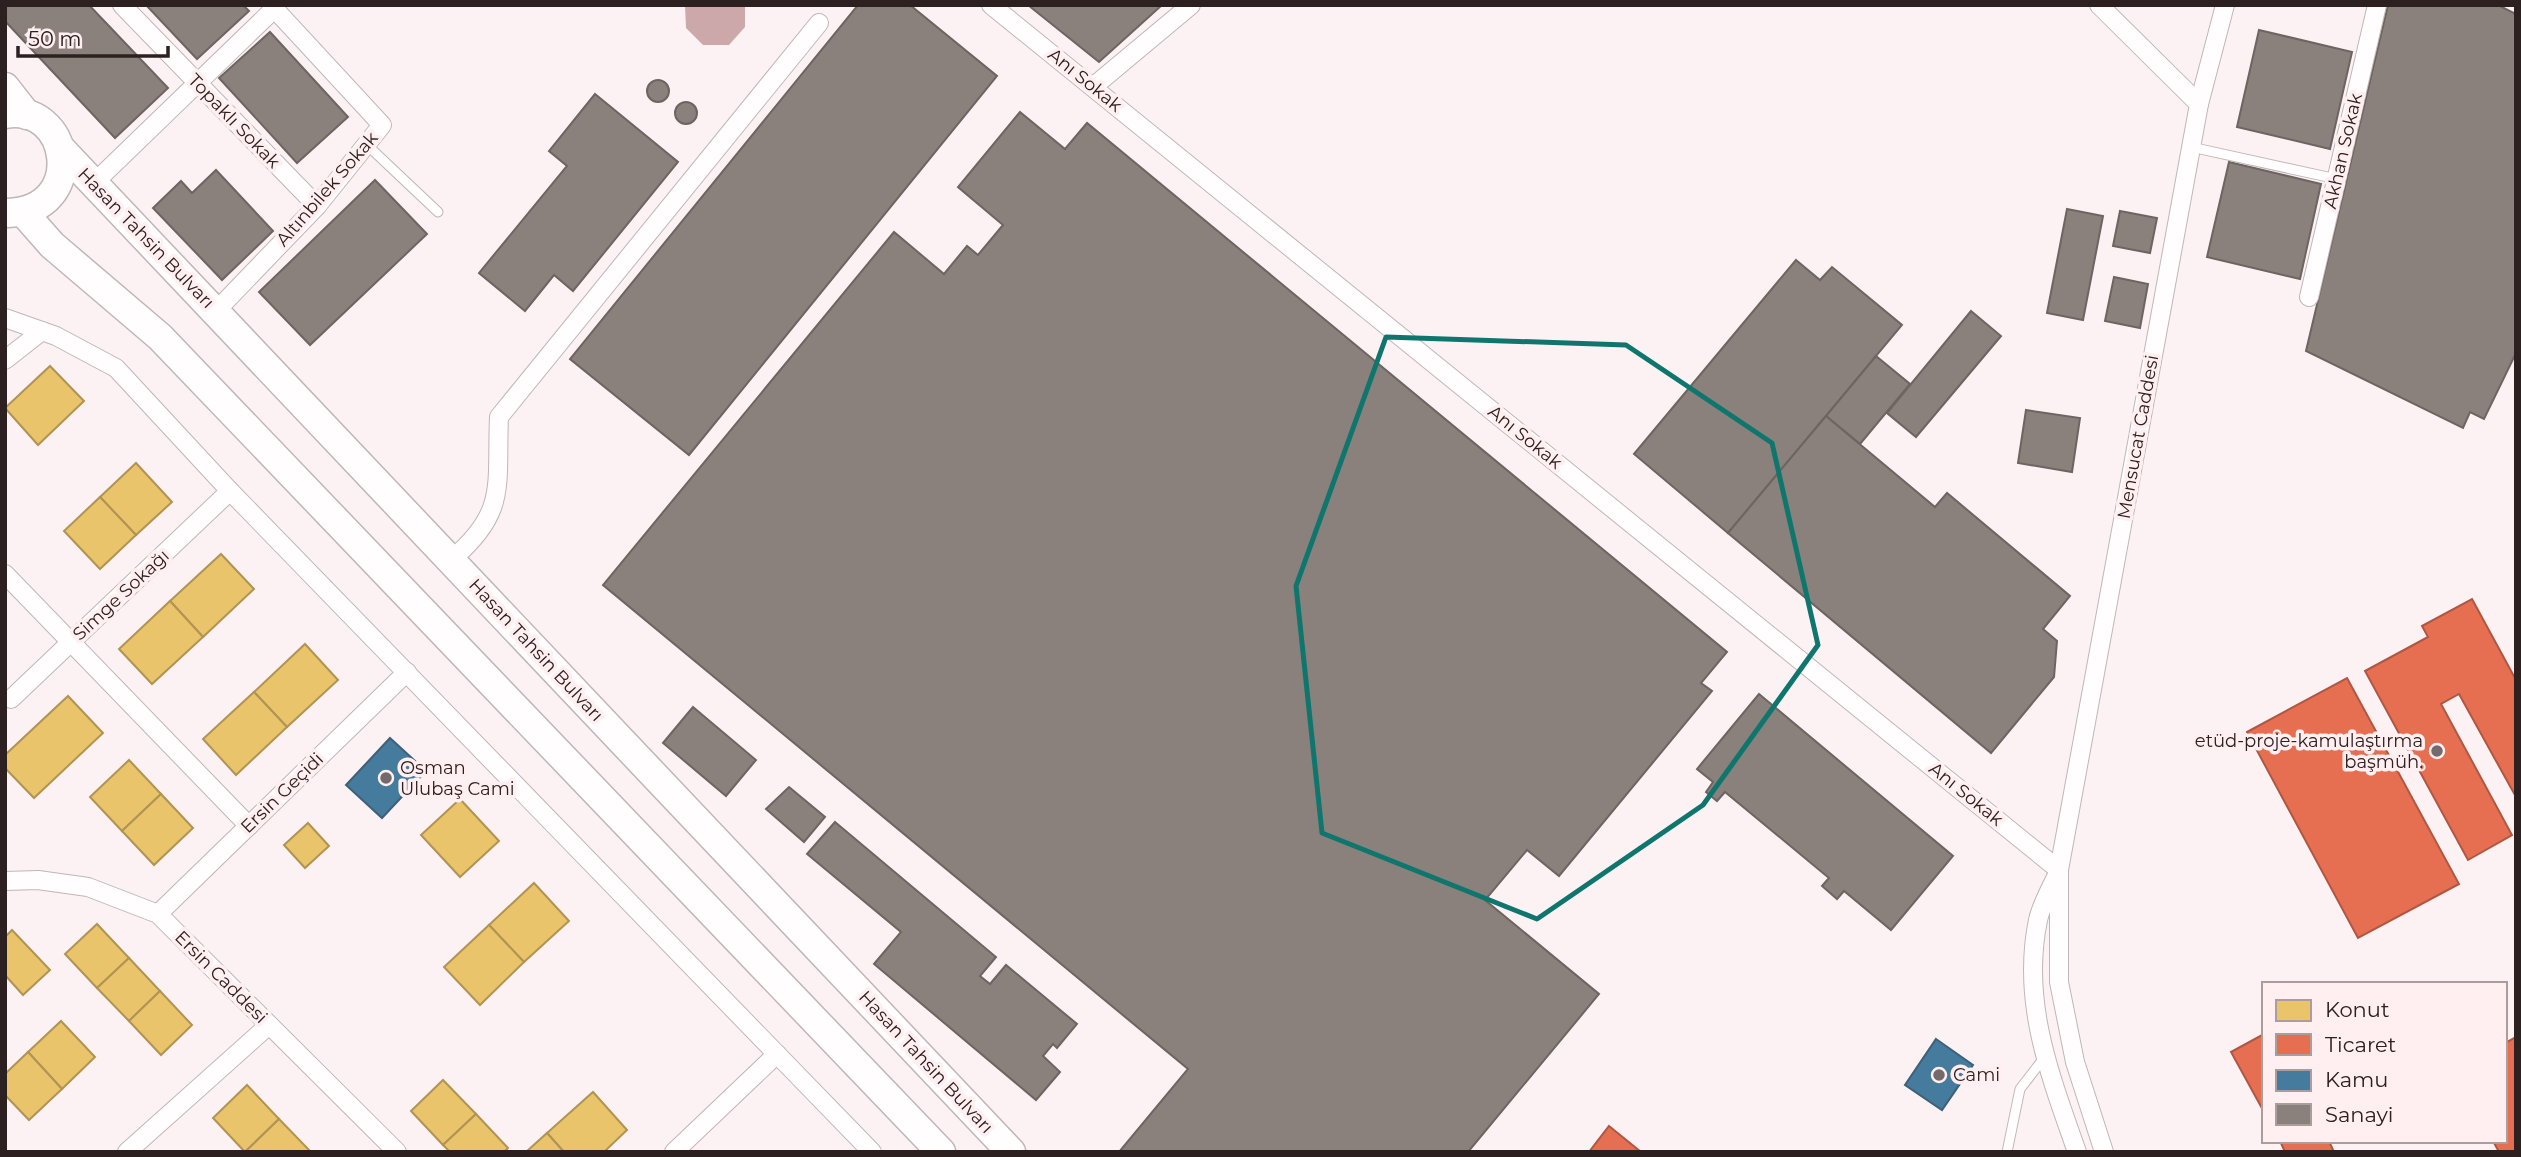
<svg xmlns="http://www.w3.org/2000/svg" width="2521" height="1157" viewBox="0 0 2521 1157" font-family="Montserrat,sans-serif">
<rect width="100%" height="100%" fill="#fcf2f4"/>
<polygon fill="#cda8ab" points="685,5 745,5 745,27 729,45 703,45 686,28"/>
<g fill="#e9c46a" stroke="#b19354" stroke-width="2">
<polygon points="50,366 84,401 38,445 5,408"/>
<polygon points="136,463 172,502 136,535 100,497"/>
<polygon points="100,497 136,535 100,569 64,531"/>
<polygon points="221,554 254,589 203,637 170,601"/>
<polygon points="170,601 203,637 152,684 119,649"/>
<polygon points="305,644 338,680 287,727 254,692"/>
<polygon points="254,692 287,727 236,775 203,739"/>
<polygon points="68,696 103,733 34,798 5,768 5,755"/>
<polygon points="129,760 161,794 122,831 90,797"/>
<polygon points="161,794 193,828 154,865 122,831"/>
<polygon points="460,799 499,841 460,877 421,835"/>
<polygon points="308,823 329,846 305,868 284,845"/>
<polygon points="534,883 569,921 524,962 489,925"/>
<polygon points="97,924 129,958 97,988 65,954"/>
<polygon points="489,925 524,962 480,1005 444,967"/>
<polygon points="12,930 50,970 23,995 5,975 5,937"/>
<polygon points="129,958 160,991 129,1021 97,988"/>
<polygon points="160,991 192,1025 161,1055 129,1021"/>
<polygon points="61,1021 95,1057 62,1089 28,1052"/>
<polygon points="28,1052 62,1089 29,1120 5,1095 5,1074"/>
<polygon points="443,1080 476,1114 443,1145 411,1111"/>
<polygon points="247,1085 279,1119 245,1152 213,1118"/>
<polygon points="593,1092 627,1130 604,1152 564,1152 547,1133"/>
<polygon points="476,1114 508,1148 504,1152 450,1152 443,1145"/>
<polygon points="279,1119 311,1152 245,1152"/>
<polygon points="547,1133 564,1152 526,1152"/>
</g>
<g fill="#e76f51" stroke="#af5743" stroke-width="2">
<polygon points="2472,599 2516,680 2516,797 2459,694 2441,704 2512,835 2468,860 2365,671 2428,637 2422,626"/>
<polygon points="2347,678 2459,884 2358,938 2247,732"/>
<polygon points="2264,1034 2264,1112 2231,1052"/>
<polygon points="2516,1037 2516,1152 2499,1152 2493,1141 2505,1141 2505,1043"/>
<polygon points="1609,1126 1641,1152 1589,1152"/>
<polygon points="2280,1141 2329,1141 2334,1152 2285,1152"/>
</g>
<g fill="#457b9d" stroke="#3e6078" stroke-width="2">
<polygon points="390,738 426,771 382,818 346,785"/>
<polygon points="1936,1039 1973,1065 1942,1110 1905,1085"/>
</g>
<g fill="#8a817c" stroke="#6e6461" stroke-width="2">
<polygon points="5,5 89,5 168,88 115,138 5,21"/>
<polygon points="146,5 243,5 249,11 197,59"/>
<polygon points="858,5 910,5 997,76 689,455 570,359"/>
<polygon points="1028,5 1162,5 1099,62"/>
<polygon points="2388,5 2498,5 2516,14 2516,353 2484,419 2470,412 2463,428 2306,351"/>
<polygon points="2259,30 2352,52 2330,149 2237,127"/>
<polygon points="270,32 348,117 297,163 219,78"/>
<circle cx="658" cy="91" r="11"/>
<polygon points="595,94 678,162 573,291 554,275 525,311 479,273 567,166 549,151"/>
<circle cx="686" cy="113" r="11"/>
<polygon points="1020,112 1065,149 1087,123 1727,652 1701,683 1712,691 1559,876 1527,850 1485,900 1599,994 1468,1152 1119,1152 1188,1069 603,585 894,232 944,274 967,246 978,255 1003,225 958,187"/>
<polygon points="2229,162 2321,184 2300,279 2207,257"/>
<polygon points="216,170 273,231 222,280 153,208 181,181 192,193"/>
<polygon points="375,180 427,234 310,345 259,292"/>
<polygon points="2067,209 2103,216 2083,320 2047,313"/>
<polygon points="2120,211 2157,218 2150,253 2113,246"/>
<polygon points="1796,260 1820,280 1832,267 1902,325 1728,533 1634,454"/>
<polygon points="2114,277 2148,284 2140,328 2105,321"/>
<polygon points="1971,311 2001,336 1916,437 1887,413"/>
<polygon points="1876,356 1910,384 1860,444 1826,416"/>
<polygon points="2026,410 2080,418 2072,472 2018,463"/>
<polygon points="1826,416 1935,507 1947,493 2070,596 2043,629 2057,641 2054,677 1991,753 1728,533"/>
<polygon points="1759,694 1953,856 1891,930 1844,891 1837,899 1822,886 1829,878 1725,792 1717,801 1706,792 1713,782 1697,769"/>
<polygon points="693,707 756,760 726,796 663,743"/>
<polygon points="789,787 825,817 804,842 766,809"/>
<polygon points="835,822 996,957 980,976 990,984 1006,965 1077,1024 1057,1048 1053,1044 1043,1056 1060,1072 1036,1100 874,964 901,932 807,854"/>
</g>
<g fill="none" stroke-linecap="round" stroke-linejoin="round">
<g stroke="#c1b6b7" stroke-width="11">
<g id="lane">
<polyline points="366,144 438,212"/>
<polyline points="2191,147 2337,179"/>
<polyline points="2007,1152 2020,1089 2044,1058"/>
</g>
</g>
<g stroke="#c1b6b7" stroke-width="20">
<g id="street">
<polyline points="122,5 317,206"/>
<polyline points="991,5 2059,870"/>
<polyline points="2099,5 2199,104"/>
<polyline points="1094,86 1191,5"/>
<polyline points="94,183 274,9"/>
<polyline points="2309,297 2377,5"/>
<polyline points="216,311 317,206 382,125 271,5"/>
<polyline points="5,318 56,336 116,368 230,491 872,1152"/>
<polyline points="5,360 42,331"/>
<path d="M451 560C508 512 496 486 499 417L819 23"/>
<polyline points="5,574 249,826"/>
<polyline points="11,699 230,491"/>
<path d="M2055 879C2049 892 2041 906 2038 920 2021 1002 2050 1075 2077 1152"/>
<polyline points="5,881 38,880 88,887 158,914 397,1152"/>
<polyline points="158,914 407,672"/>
<polyline points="127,1152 269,1025"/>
<polyline points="674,1152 777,1054"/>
<polyline points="2104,1152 2075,1062 2059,982 2059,870 2199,104 2225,5"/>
</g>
</g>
<g stroke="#c1b6b7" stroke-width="31">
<g id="primary">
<polyline points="5,87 27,115"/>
<path d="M5 114C70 101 89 210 8 213"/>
<polyline points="61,149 1011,1152"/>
<polyline points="23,212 52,245 160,337 941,1152"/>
</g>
</g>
<use href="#lane" stroke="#fffdfd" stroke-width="9"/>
<use href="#street" stroke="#fffdfd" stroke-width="18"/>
<use href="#primary" stroke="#fffdfd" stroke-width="28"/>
</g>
<path fill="none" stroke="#0f766e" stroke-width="5" stroke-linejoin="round" d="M1386 337 1626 345 1772 443 1818 645 1703 805 1537 919 1322 833 1296 586Z"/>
<g fill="#756a6b" stroke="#ffeff0" stroke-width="2.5">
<circle cx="2437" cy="751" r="7"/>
<circle cx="386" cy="778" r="7"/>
<circle cx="1939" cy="1075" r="7"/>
</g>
<g text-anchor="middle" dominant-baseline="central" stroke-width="7" stroke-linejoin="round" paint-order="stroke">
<g font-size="18" fill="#2d2021" stroke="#ffeff0">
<text transform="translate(1085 80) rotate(39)">Anı Sokak</text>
<text transform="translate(234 121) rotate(46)">Topaklı Sokak</text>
<text transform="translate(2343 151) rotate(-77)">Akhan Sokak</text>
<text transform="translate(327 189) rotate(-49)">Altınbilek Sokak</text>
<text transform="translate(146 238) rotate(46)">Hasan Tahsin Bulvarı</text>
<text transform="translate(1525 437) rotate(39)">Anı Sokak</text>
<text transform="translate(2138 437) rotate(-80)">Mensucat Caddesi</text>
<text transform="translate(121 595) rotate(-43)">Simge Sokağı</text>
<text transform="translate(536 650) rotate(47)">Hasan Tahsin Bulvarı</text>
<text transform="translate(282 793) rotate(-44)">Ersin Geçidi</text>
<text transform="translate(1966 794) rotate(39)">Anı Sokak</text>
<text transform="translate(221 977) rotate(45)">Ersin Caddesi</text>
<text transform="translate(926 1062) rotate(47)">Hasan Tahsin Bulvarı</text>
</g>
<g font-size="18" fill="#2d2021" stroke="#ffeff0" text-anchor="start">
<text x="2423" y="741" text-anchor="end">etüd-proje-kamulaştırma<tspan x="2423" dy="21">başmüh.</tspan></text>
<text x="400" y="768">Osman<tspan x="400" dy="21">Ulubaş Cami</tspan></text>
<text x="1953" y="1075">Cami</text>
</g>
</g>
<rect width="2521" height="1157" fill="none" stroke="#2d2021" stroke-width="14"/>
<rect x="2262" y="982" width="245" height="161" fill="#ffeff0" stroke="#ab9c9d" stroke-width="2"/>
<rect x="2276" y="1000" width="35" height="21" fill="#e9c46a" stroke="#ab9c9d" stroke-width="2"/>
<text x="2325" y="1017" font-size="21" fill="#2d2021">Konut</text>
<rect x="2276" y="1034" width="35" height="21" fill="#e76f51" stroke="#ab9c9d" stroke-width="2"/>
<text x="2325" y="1052" font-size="21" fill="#2d2021">Ticaret</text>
<rect x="2276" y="1070" width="35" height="21" fill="#457b9d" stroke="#ab9c9d" stroke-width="2"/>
<text x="2325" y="1087" font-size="21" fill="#2d2021">Kamu</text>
<rect x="2276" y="1104" width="35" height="21" fill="#8a817c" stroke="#ab9c9d" stroke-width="2"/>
<text x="2325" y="1122" font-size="21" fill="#2d2021">Sanayi</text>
<path d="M18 46v10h150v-10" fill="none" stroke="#2d2021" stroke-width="3.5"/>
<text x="28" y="46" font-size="21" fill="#2d2021" stroke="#ffeff0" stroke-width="5" paint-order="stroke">50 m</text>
</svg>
